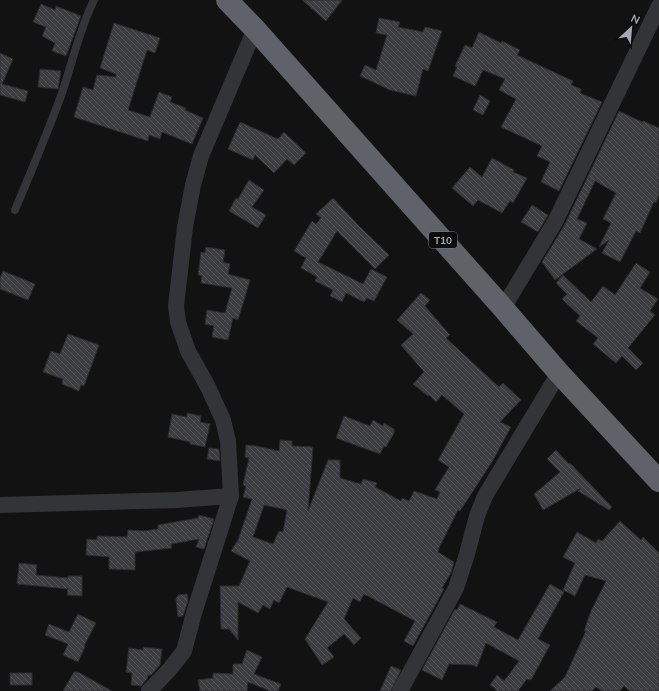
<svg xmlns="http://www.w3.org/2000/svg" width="659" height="691" viewBox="0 0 659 691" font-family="Mulish,sans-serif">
<defs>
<pattern id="building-back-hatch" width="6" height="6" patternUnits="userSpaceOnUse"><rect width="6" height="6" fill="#3c3d40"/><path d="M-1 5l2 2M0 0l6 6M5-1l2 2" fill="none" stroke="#555659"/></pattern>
</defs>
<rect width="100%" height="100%" fill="#121213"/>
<g fill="url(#building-back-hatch)" stroke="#2c2c2f" fill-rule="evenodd">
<polygon points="302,0 342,0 326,21"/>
<polygon points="41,4 55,10 56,6 81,16 66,56 52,51 55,43 42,36 46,27 33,22"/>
<polygon points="379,18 400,22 398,27 423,32 425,27 442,31 428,71 423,69 416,96 390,90 360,76 365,65 376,70 387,35 376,33"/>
<polygon points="114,23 160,38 155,53 147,50 128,110 150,117 159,92 172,97 170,102 186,108 185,110 203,118 192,144 162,132 160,139 149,135 148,141 74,117 83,87 93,90 97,75 116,77 116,74 100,68"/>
<polygon points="479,32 501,43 502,41 520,50 517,55 573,81 571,85 581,89 580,93 602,102 559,191 541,182 550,162 537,156 542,146 501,127 516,99 499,90 505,79 483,70 475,86 453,76 457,67 455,66 465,45 472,48"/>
<polygon points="0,53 13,59 2,84 28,91 25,102 0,95"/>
<polygon points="40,69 61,71 58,89 38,87"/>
<polygon points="480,95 490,101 483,115 473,110"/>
<polygon points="619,111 642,122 643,121 659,128 659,194 656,203 654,202 640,233 636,231 620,262 602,253 609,240 599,247 611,223 603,219 616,193 595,181 577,219 587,223 579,239 597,249 555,280 542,262 564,226"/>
<polygon points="240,122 278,139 284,132 306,153 294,165 287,159 274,173 255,155 253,160 228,149"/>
<polygon points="492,158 514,170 513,172 527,178 513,203 510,201 502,213 478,200 473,206 452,188 470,167 482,177"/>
<polygon points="249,180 264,190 252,207 266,215 258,228 229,211 236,198 238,199"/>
<polygon points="333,198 359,226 389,255 375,269 337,231 318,262 363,284 371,269 387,277 374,301 367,298 364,302 346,293 342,302 330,296 333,290 315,281 317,277 301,268 306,258 294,251 312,221 316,224 321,218 316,214"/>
<polygon points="532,205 548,215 538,232 521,222"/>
<polygon points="206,247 225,250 223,262 230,264 228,274 250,280 238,320 233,318 228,340 212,337 214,326 205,324 207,310 225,313 232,288 201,283 202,276 198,275 201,252 205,253"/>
<polygon points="636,263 650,272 640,288 658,299 650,311 655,315 628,348 643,363 636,370 622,356 616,363 593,344 598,338 576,321 580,316 562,299 567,294 556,283 563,275 591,302 603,286 615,295"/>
<polygon points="3,271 35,284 28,300 0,289 0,278"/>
<path d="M421 293 430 300 425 306 450 335 446 338 499 387 503 383 521 400 500 422 511 427 492 462 460 511 458 510 439 548 438 552 454 562 451 573 442 588 444 589 438 600 413 646 404 641 415 621 364 594 360 602 353 598 344 619 361 638 354 645 344 634 327 648 334 657 322 665 305 639 328 602 287 587 279 603 274 600 270 609 263 605 258 613 238 602V640L229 629H221L220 586H239L250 561 231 551 238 540 252 499 243 497 246 486 243 485 249 458 245 457 246 445 256 446 279 451 280 440 292 441V446L313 447 308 511 328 460H340V478L361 484 363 479 377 483 375 487 401 501 402 498 409 501 414 491 437 499 440 492 435 490 449 467 438 460 464 414 442 395 436 402 429 395 428 396 413 384 424 372 401 345 413 334 397 320ZM264 505 287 510 283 532 279 531 273 544 253 537Z"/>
<polygon points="68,334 99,345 84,386 81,385 79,391 62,384 63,379 43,372 51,351 60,354"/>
<polygon points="187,413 201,416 200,422 210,424 205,447 190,444 190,442 168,437 172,414 187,417"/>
<polygon points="344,416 370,426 373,420 383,426 384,423 394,429 394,433 386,447 384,446 380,454 336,438"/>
<polygon points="209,448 219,449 220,461 207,459"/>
<polygon points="556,450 569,464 570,463 612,507 609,510 578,491 581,488 543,510 534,494 560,472 547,459"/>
<polygon points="199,515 214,519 204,549 196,547 199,539 171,544 172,548 135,552 135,570 109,569 109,557 86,555 87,539 97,540 97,536 127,537 128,530 144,531 158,529 158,525 198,518"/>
<polygon points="620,521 641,540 643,537 659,553 659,691 630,691 624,686 620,691 602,691 596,687 592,691 550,691 565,677 586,631 584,631 591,611 606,581 585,575 575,596 563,590 575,563 563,557 577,532 596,543 598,539 602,541"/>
<polygon points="19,563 37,565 36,575 68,578 68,576 82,576 82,596 67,595 68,589 17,584"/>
<polygon points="550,584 564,592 538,639 550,645 531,680 527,679 518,691 496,691 497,690 490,685 497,675 504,681 519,661 486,643 477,667 473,665 449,664 442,680 422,670 455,609 457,610 460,604 497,622 494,627 518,640"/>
<polygon points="187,594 188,601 183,616 178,617 176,599 178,595"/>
<polygon points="78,614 96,623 84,646 85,647 78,662 63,655 68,644 45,635 49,624 69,632"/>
<polygon points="143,647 162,649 160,665 151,675 148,675 147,679 141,686 131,685 132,673 126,672 129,648 143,650"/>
<polygon points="247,650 262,657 254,674 281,684 278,691 270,691 248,682 247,691 200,691 198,680 213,678 213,673 233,674 233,664 242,664"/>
<polygon points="391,666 401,670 391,691 380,691"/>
<polygon points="74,672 78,672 112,691 63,691"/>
<rect x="10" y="673" width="22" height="12"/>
</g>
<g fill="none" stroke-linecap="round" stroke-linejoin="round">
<path stroke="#333438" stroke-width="8" d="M15 210C31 172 47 134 61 96 72 64 79 30 94 0"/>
<g stroke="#333438" stroke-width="16">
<polyline points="503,308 555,222 659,6"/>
<polyline points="0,505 177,500 231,496"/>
<polyline points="149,691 170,669 184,651 194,613 231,496 228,441 223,420 208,387 188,351 178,322 176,306 185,227 193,185 201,156 255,29"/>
<polyline points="400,691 456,588 467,554 477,516 485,496 559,373"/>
</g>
<polyline stroke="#5f6269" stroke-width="22" points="227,0 255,29 503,308 559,373 659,481"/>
</g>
<g text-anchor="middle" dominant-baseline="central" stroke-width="3" stroke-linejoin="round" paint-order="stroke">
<rect fill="#0d0d0e" stroke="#777a82" stroke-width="1" x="429" y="232" width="28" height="16" rx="3"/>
<g font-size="10" font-weight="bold" fill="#a4a8b4">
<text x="443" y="240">T10</text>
</g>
</g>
<g transform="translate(631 28) rotate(26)" stroke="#0d0d0e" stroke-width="3" paint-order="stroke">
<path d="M0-3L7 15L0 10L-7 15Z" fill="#a4a8b4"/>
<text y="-6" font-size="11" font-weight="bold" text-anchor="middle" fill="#a4a8b4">N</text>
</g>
</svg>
